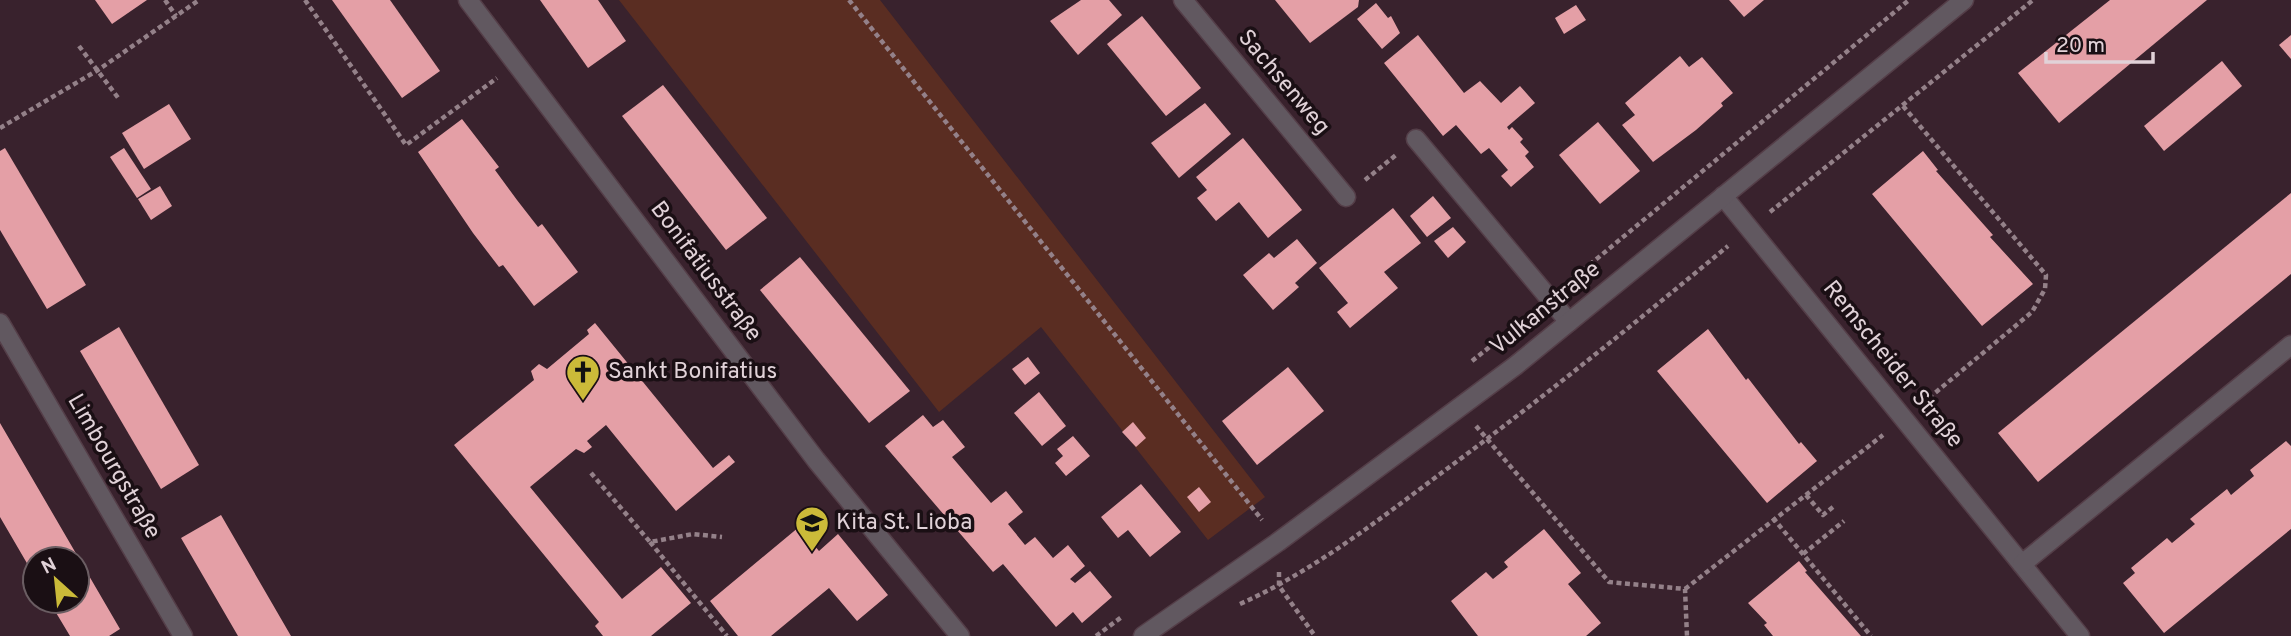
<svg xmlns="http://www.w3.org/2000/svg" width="2291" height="636" viewBox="0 0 2291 636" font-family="Overpass,sans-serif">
<rect width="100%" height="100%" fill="#39222d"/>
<polygon fill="#5a2d22" points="619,0 880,0 1265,497 1208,540 1041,327 939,412"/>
<g fill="#e49fa6">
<polygon points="95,0 147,0 112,24"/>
<polygon points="332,0 390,0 440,71 402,98"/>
<polygon points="540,0 598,0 626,41 588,68"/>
<polygon points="1081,0 1109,0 1122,15 1078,55 1050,21"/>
<polygon points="1275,0 1359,0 1358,7 1310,43"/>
<polygon points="1729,0 1764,0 1744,17"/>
<polygon points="2110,0 2207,0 2059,123 2018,73"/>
<polygon points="1376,3 1388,18 1391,16 1400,33 1382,49 1357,19"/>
<polygon points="1576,5 1586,20 1564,34 1555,18"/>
<polygon points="1142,16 1201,88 1166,116 1107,44"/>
<polygon points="1418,35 1464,93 1480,81 1501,103 1520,86 1535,103 1507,127 1509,130 1512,127 1523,139 1520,142 1529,152 1525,156 1534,167 1511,187 1501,176 1508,170 1489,148 1481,154 1456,125 1443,136 1384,63"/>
<polygon points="2291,35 2291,59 2279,45"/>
<polygon points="1680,56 1689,67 1702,57 1733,93 1721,103 1723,106 1696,130 1653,162 1622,125 1635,115 1625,103"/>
<polygon points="2222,61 2242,86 2164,151 2144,126"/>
<polygon points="663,85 767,218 726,250 622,116"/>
<polygon points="1205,103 1231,134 1179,178 1151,143"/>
<polygon points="169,104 191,139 144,169 122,133"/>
<polygon points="462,119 499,167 495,170 517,200 538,227 542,224 578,272 534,306 503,265 499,267 473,233 418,152"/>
<polygon points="1598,122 1640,171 1600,204 1559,155"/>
<polygon points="1243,138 1302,210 1268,238 1239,202 1216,221 1197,198 1207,190 1196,177"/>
<polygon points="5,148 86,285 47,309 0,230 0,151"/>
<polygon points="124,148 151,189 137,198 110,157"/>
<polygon points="1923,151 1938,170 1936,171 1993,235 1990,237 2033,284 1982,326 1872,194"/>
<polygon points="160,186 172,206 151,220 138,199"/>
<polygon points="2291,193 2291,274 2038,482 1998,433"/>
<polygon points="1433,196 1451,218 1427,237 1410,216"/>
<polygon points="1393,208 1421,243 1384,272 1398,288 1350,328 1337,312 1348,303 1319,268"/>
<polygon points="1453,227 1466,242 1448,258 1434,241"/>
<polygon points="1297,239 1317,263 1295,283 1299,287 1273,310 1243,275 1269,253 1274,258"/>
<polygon points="800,257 910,391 869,423 760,290"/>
<polygon points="595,323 713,468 729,455 735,462 676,511 606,425 587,441 592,447 584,453 576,449 530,487 622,599 661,567 691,603 651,636 603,636 595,626 599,622 454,445 534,380 531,371 539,364 547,369 589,334 587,330"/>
<polygon points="119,327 199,465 161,489 80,351"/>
<polygon points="1708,329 1746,380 1748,378 1799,444 1801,442 1817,461 1767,503 1657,371"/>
<polygon points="1028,357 1040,373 1025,385 1012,369"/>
<polygon points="1288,367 1324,411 1257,465 1222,421"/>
<polygon points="1039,392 1066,426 1042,446 1014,413"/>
<polygon points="923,415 933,427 943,420 965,447 952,457 991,503 1006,491 1023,512 1008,524 1025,545 1035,537 1053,558 1068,545 1085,566 1070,579 1075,583 1090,571 1112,597 1082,623 1073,612 1056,627 1003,564 993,572 885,446"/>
<polygon points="1133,422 1146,438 1136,447 1122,432"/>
<polygon points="0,423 120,629 109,636 70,636 49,601 77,601 77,559 35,559 35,577 0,517"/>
<polygon points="1073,436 1090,456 1066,476 1055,463 1063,456 1057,449"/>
<polygon points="2286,441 2291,446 2291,529 2164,633 2123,583 2135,573 2131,568 2167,538 2172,543 2195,524 2190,519 2227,489 2231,495 2243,485 2254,476 2250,470"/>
<polygon points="1141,484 1181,532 1150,557 1128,530 1118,538 1101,517"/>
<polygon points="1199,487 1211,502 1199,512 1187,497"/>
<polygon points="221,515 262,586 291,636 238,636 181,538"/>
<polygon points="799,527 819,551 838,534 888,595 857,621 829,588 771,636 738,636 710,601"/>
<polygon points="1544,529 1581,573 1568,584 1601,623 1586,636 1478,636 1451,601 1486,572 1493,579 1508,567 1504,562"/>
<polygon points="1799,561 1807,571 1805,572 1861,636 1773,636 1764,625 1767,623 1748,603"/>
</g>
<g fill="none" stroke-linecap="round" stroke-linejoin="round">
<g stroke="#543e48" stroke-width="21">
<g id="minor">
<polyline points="468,0 816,460 960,636"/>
<polyline points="1183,0 1346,197"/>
<polyline points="1416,139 1569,322"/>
<polyline points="1723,196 2080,636"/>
<polyline points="0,323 183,636"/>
<polyline points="2022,564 2291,345"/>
<polyline points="1143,636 1278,542 1515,366 1964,0"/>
</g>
</g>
<g stroke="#948189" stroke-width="4.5" stroke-dasharray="5 3.5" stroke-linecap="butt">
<polyline points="165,0 176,16"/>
<polyline points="305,0 406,145 497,78"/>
<polyline points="849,0 1262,520"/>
<polyline points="79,46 119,99"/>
<polyline points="1903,106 2046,275 2045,289 2032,312 1923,403"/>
<polyline points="0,128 98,70 199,0"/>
<polyline points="1365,180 1396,155"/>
<polyline points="1770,212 2033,0"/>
<polyline points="1570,281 1909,0"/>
<polyline points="1472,361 1531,314"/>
<polyline points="1476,426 1609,582 1685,589 1687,636"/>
<polyline points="591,473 650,542 693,534 722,537"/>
<polyline points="1806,495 1823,515 1833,507"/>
<polyline points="1773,518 1871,636"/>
<polyline points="650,542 727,636"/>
<polyline points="1803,554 1844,521"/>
<polyline points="1279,572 1279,586 1315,636"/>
<polyline points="1685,589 1883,435"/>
<path d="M1240 604C1313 571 1376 522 1440 474 1539 401 1634 324 1728 246"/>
<polyline points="1096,636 1123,616"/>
</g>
<use href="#minor" stroke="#615860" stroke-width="18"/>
</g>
<defs>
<g id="church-pin" transform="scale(1.75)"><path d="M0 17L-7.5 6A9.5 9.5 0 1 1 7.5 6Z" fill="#cbba39" stroke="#1a0f14"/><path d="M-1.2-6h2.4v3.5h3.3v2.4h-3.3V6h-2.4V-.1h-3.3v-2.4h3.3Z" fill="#111"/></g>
<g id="school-pin" transform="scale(1.75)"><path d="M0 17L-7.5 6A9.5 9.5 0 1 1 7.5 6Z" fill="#cbba39" stroke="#1a0f14"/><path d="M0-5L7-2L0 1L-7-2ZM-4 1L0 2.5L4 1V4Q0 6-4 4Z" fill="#111"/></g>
</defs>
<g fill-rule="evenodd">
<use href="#church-pin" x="583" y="372"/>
<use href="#school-pin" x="812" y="523"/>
</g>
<g text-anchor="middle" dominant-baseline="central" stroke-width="7" stroke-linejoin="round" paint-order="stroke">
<g font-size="23" fill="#e1d2d8" stroke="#1a0f14">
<text transform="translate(1283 83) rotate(50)">Sachsenweg</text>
<text transform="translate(705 272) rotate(53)">Bonifatiusstraße</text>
<text transform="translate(1546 309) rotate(-39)">Vulkanstraße</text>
<text transform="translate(1892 365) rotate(51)">Remscheider Straße</text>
<text transform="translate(113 467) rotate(60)">Limbourgstraße</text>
</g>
<g font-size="23" fill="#e1d2d8" stroke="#1a0f14" text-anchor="start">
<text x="608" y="372">Sankt Bonifatius</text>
<text x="836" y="523">Kita St. Lioba</text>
</g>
</g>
<g transform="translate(56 580) rotate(333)"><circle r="33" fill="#1a0f14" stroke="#6a5d62" stroke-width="2"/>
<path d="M0-5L12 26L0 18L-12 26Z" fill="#cbba39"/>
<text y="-10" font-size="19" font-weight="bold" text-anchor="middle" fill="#e1d2d8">N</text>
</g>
<path d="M2046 52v10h107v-10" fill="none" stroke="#e1d2d8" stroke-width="3.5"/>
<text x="2056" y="52" font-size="21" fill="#e1d2d8" stroke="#1a0f14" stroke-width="5" paint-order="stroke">20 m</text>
</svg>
